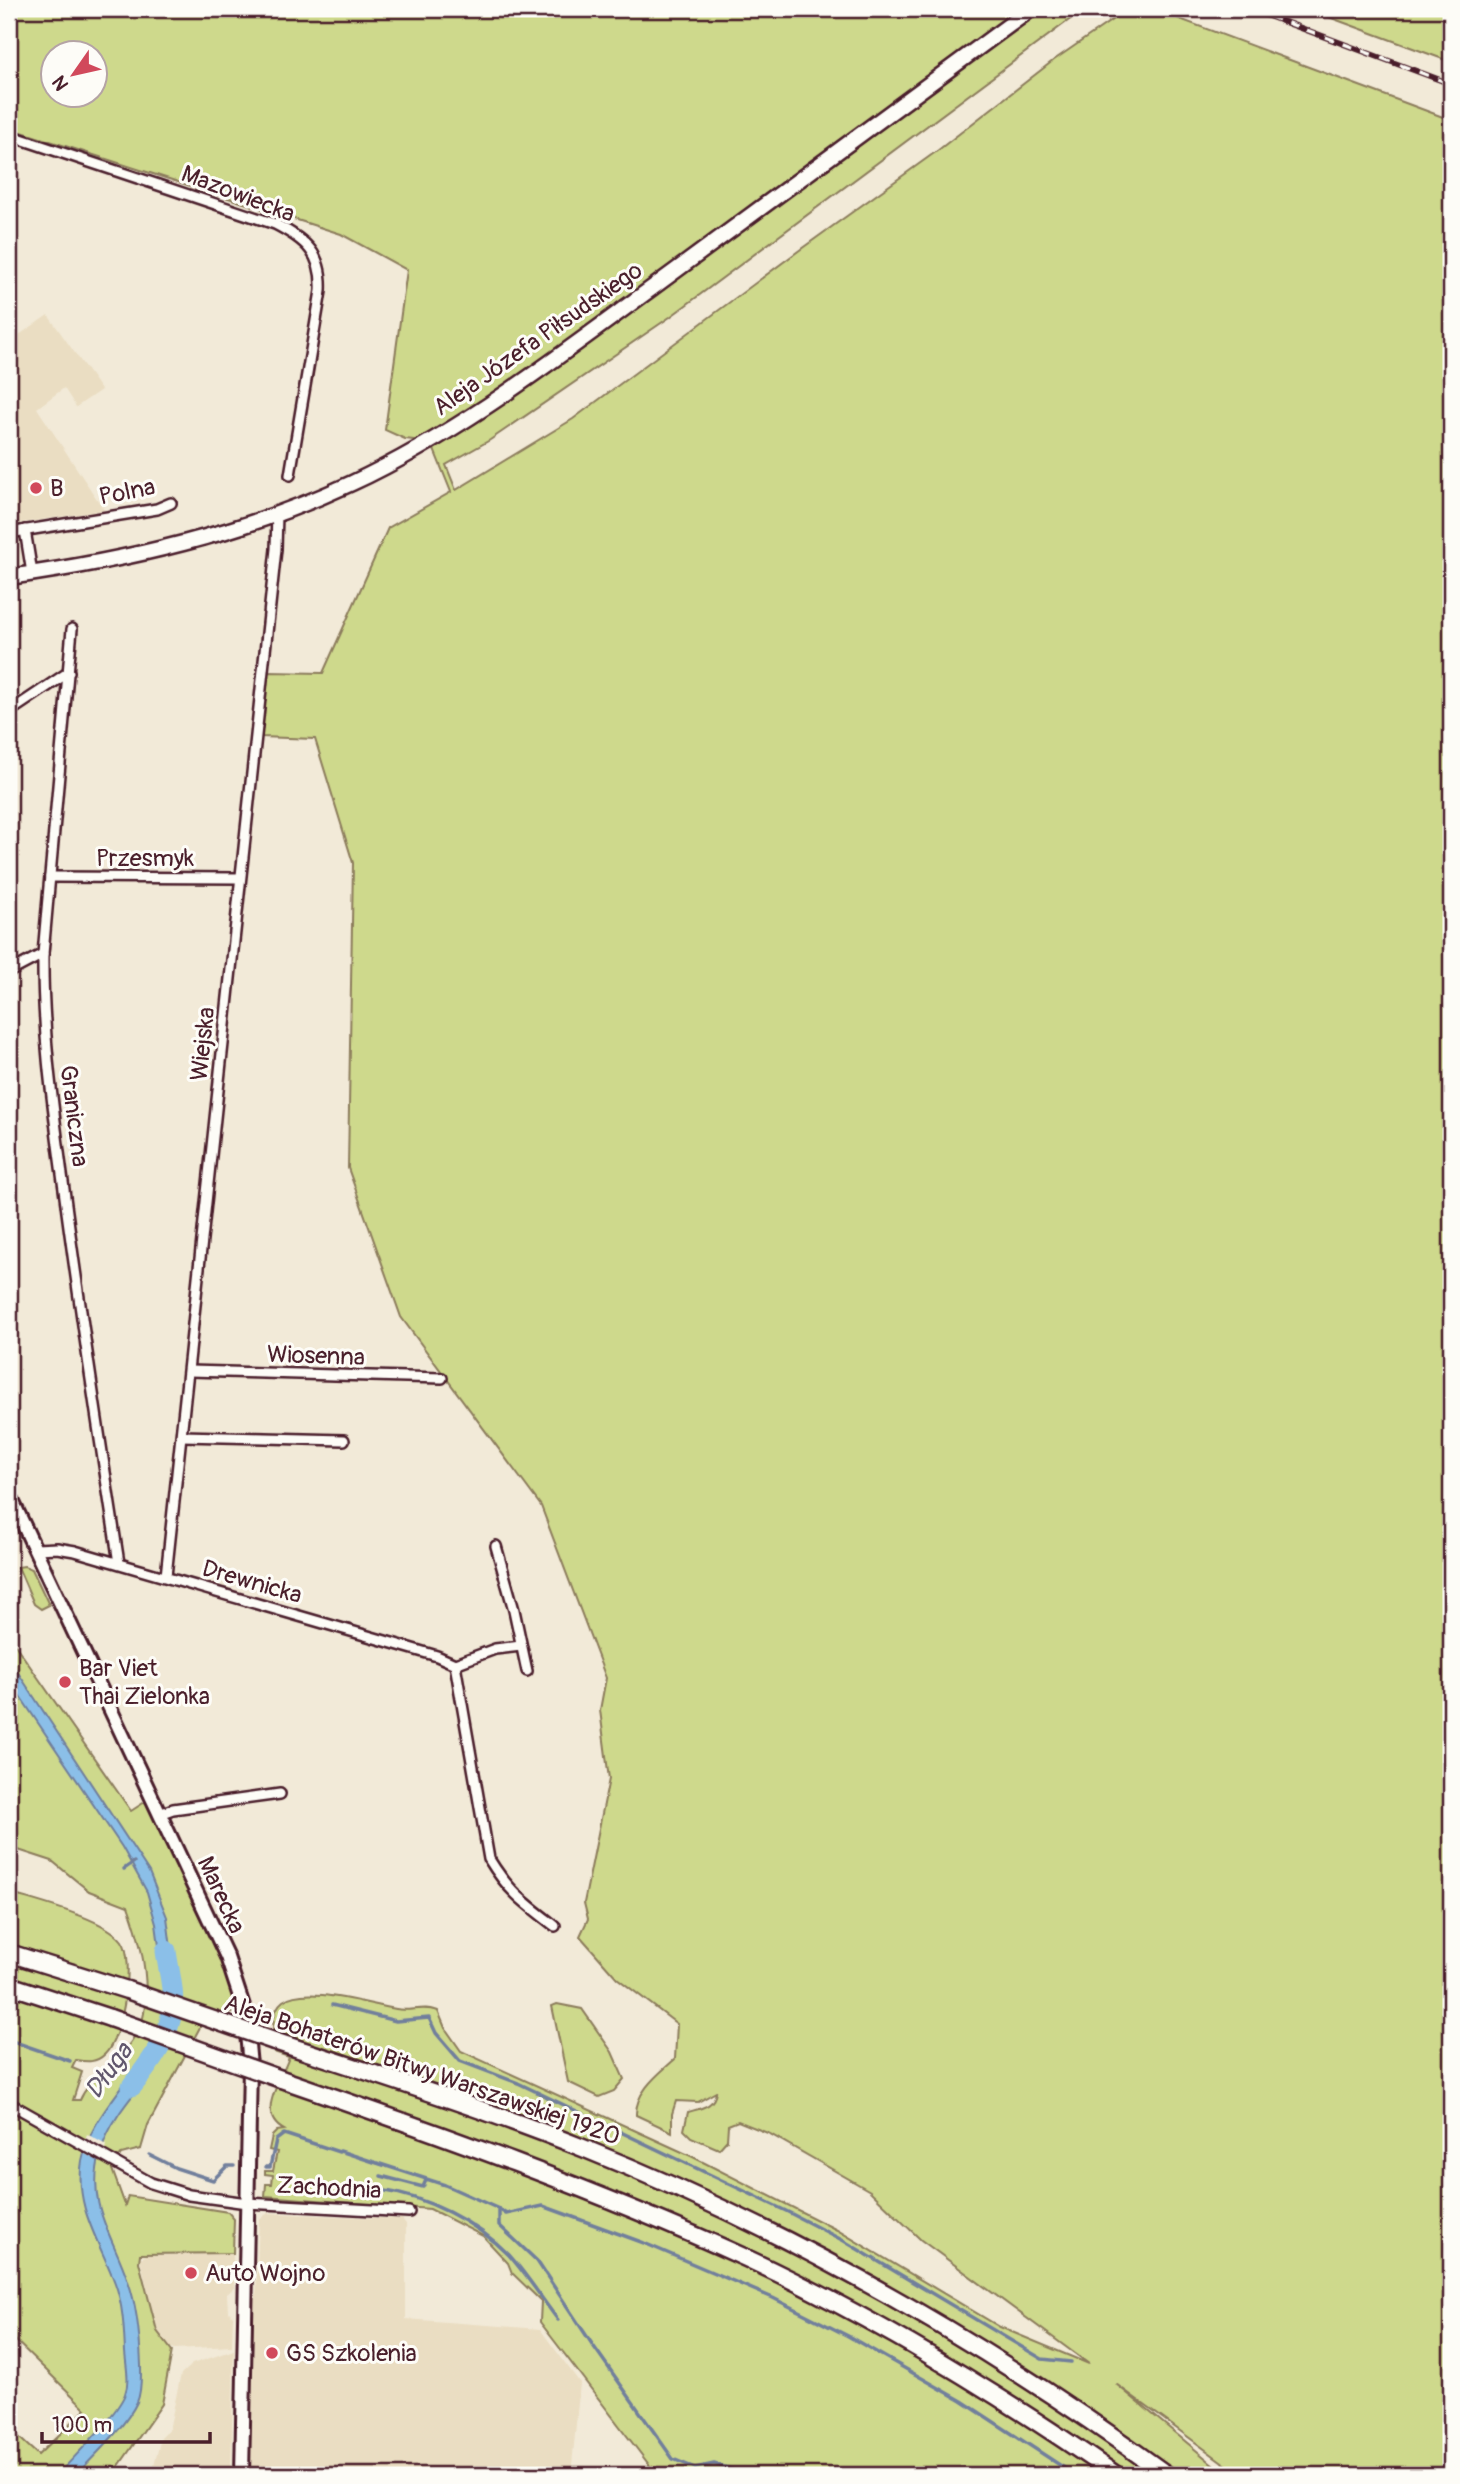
<svg xmlns="http://www.w3.org/2000/svg" width="1460" height="2484" viewBox="0 0 1460 2484" font-family="Pangolin,sans-serif">
<rect width="100%" height="100%" fill="#f2ead8"/>
<filter id="ink" filterUnits="userSpaceOnUse"><feTurbulence type="fractalNoise" baseFrequency=".0143" numOctaves="2"/><feDisplacementMap in="SourceGraphic" scale="14" xChannelSelector="R" yChannelSelector="G"/><feConvolveMatrix kernelMatrix="1 2 1 2 8 2 1 2 1" color-interpolation-filters="sRGB"/></filter>
<g filter="url(#ink)">
<g fill="#eaddc2">
<polygon points="48,315 101,390 76,407 64,388 37,408 104,510 9,525 9,342"/>
<polygon points="268,2213 402,2219 406,2224 406,2319 540,2329 580,2383 571,2475 242,2475 245,2298 256,2298 259,2219"/>
<polygon points="233,2253 234,2288 227,2294 228,2311 233,2316 232,2346 175,2349 168,2347 157,2331 140,2258 147,2255"/>
<polygon points="234,2350 231,2469 153,2470 161,2438 169,2430 181,2374 192,2364"/>
</g>
<g fill="#ced98c" stroke="#8c7c5c" stroke-width="2" fill-rule="evenodd">
<path d="M9 9H1084L670 317 490 440 446 465 456 490 573 419 801 249 937 151 1054 60 1128 9H1153L1451 120V2475H1240L1116 2384 1226 2475H649L650 2466 540 2322 541 2301 512 2273 508 2263 483 2236 430 2209 265 2196 266 2184H272L273 2175 265 2174V2171H273L277 2152 269 2150 272 2136 277 2131 284 2130C255 2114 281 2081 289 2057L274 2052C274 2036 269 2012 283 2001 306 1984 369 2005 396 2009 410 2012 424 2005 438 2011L445 2028 461 2051 691 2156 837 2230 1000 2327 1089 2364 921 2240 870 2191 770 2134 738 2121 728 2125 727 2140 719 2149 691 2137 684 2130 688 2112C701 2108 714 2107 716 2092L698 2102 676 2101 672 2114V2132L636 2115C635 2091 660 2073 675 2059L677 2024 617 1978 580 1936 588 1919 584 1903 609 1779 600 1710 606 1678 541 1506 401 1317 348 1168 353 863 315 739 261 737 268 672 323 673 388 528 451 492 431 442 405 439 385 430 407 270 341 234 9 128ZM52 52H94V94H52Z"/>
<polygon points="1307,9 1451,9 1451,62"/>
<polygon points="24,1566 32,1569 49,1605 41,1609 34,1604 18,1567"/>
<path d="M9 1636 131 1811 151 1798 245 2012 207 2014 148 2125 141 2149 121 2154 112 2169 125 2205 128 2196 228 2212 234 2219 233 2253 140 2254 139 2262 157 2331 172 2351 162 2404 118 2467 109 2475H9V2428L38 2455 86 2409 9 2334V1893C37 1902 105 1918 122 1941 136 1961 122 2038 105 2054 96 2063 87 2062 76 2060L72 2068 82 2072 73 2100H80C87 2083 104 2073 116 2060 128 2047 142 2030 144 2013 150 1977 140 1938 128 1906L89 1891 52 1861 9 1847Z"/>
<polygon points="557,2004 582,2009 612,2052 624,2079 614,2091 599,2097 568,2082 552,2006"/>
</g>
<g fill="#8bbfe8" stroke="#717f9c" stroke-width="2">
<polygon points="9,1659 149,1872 167,1917 175,1979 163,1975 156,1924 147,1892 122,1847 9,1680"/>
<path d="M140 2060 157 2065C135 2093 109 2120 100 2154 86 2206 113 2235 128 2281 137 2306 140 2338 141 2365 141 2376 142 2391 137 2402 126 2426 94 2456 76 2475H55L63 2469C79 2452 117 2414 125 2394 130 2381 126 2366 125 2352 124 2330 123 2304 115 2283 100 2242 74 2207 82 2161 90 2120 120 2094 140 2060Z"/>
</g>
<polygon fill="#f2ead8" points="87,2134 106,2145 102,2163 81,2152"/>
<g fill="none" stroke-linecap="round" stroke-linejoin="round">
<g stroke="#717f9c" stroke-width="3.5">
<polyline points="124,1869 134,1862"/>
<polyline points="332,2005 396,2021 429,2018 436,2033 460,2061 518,2083 786,2211 844,2241 1042,2359 1071,2362"/>
<polyline points="9,2040 70,2061"/>
<polyline points="340,2151 445,2185 499,2209 499,2225 537,2261 592,2344 673,2459 695,2468 714,2464 734,2470 736,2475"/>
<polyline points="150,2155 176,2168 213,2180 227,2166 234,2166"/>
<polyline points="266,2167 270,2167 276,2140 284,2134 339,2152"/>
<polyline points="381,2176 423,2187 426,2180"/>
<path d="M380 2190C425 2196 477 2222 509 2255 527 2275 542 2299 558 2320"/>
<polyline points="499,2209 506,2214 543,2206 644,2243 773,2298 848,2336 962,2401 1075,2475"/>
</g>
<path stroke="#8bbfe8" stroke-width="21" d="M132 2086C152 2061 171 2036 173 2002 173 1985 168 1967 166 1951"/>
<g stroke="#4a1f2b" stroke-width="14">
<g id="street">
<path d="M9 135 275 224C306 240 323 254 321 291L290 475"/>
<polyline points="25,530 32,573"/>
<polyline points="9,533 157,509 171,503"/>
<path d="M72 629 43 954C42 1041 56 1127 67 1212 83 1330 101 1447 119 1563"/>
<polyline points="9,712 69,672"/>
<polyline points="50,877 240,878"/>
<polyline points="9,972 43,954"/>
<polyline points="189,1371 442,1378"/>
<polyline points="182,1436 344,1440"/>
<polyline points="496,1546 514,1610 527,1671"/>
<polyline points="36,1549 57,1548 75,1551 437,1656 455,1664 495,1649 521,1646"/>
<polyline points="166,1576 276,549 277,514"/>
<path d="M455 1664 489 1859C509 1892 525 1903 555 1926"/>
<polyline points="159,1814 173,1809 280,1794"/>
<polyline points="9,2103 151,2183 189,2195 247,2203 409,2212"/>
</g>
</g>
<g stroke="#4a1f2b" stroke-width="18">
<polyline id="secondary" points="9,1494 227,1957 245,2012 250,2066 242,2475"/>
</g>
<g stroke="#4a1f2b" stroke-width="19">
<path id="primary" d="M9 577C128 560 243 534 352 483 461 432 556 358 652 288 778 196 904 102 1031 9"/>
</g>
<g stroke="#4a1f2b" stroke-width="21">
<g id="highway">
<polyline points="9,1953 127,1990"/>
<polyline points="9,1985 110,2018"/>
<path d="M274 2041C378 2075 482 2108 583 2148 791 2231 987 2344 1167 2475"/>
<path d="M281 2079C438 2133 594 2189 746 2258 875 2318 999 2394 1116 2475"/>
</g>
</g>
<use href="#street" stroke="#fdfcf7" stroke-width="9"/>
<use href="#secondary" stroke="#fdfcf7" stroke-width="12"/>
<use href="#primary" stroke="#fdfcf7" stroke-width="14"/>
<use href="#highway" stroke="#fdfcf7" stroke-width="16"/>
<g stroke="#4a1f2b" stroke-width="6">
<polyline id="rail" points="1250,9 1451,84"/>
</g>
<use href="#rail" stroke="#fdfcf7" stroke-width="3.5" stroke-dasharray="10" stroke-linecap="butt"/>
<g stroke="#4a1f2b" stroke-width="21" stroke-linecap="butt">
<g id="highway-bridge">
<polyline points="127,1990 274,2041"/>
<polyline points="110,2018 281,2079"/>
</g>
</g>
<use href="#highway-bridge" stroke="#fdfcf7" stroke-width="16"/>
</g>
</g>
<g fill="#d1495b" stroke="#fdfcf7" stroke-width="2.5">
<circle cx="36" cy="488" r="7"/>
<circle cx="65" cy="1682" r="7"/>
<circle cx="191" cy="2273" r="7"/>
<circle cx="272" cy="2353" r="7"/>
</g>
<g text-anchor="middle" dominant-baseline="central" stroke-width="6" stroke-linejoin="round" paint-order="stroke">
<g font-size="24" fill="#4a1f2b" stroke="#fdfcf7">
<text transform="translate(238 194) rotate(21)">Mazowiecka</text>
<text transform="translate(538 339) rotate(-35)">Aleja Józefa Piłsudskiego</text>
<text transform="translate(127 492) rotate(-11)">Polna</text>
<text x="145" y="858">Przesmyk</text>
<text transform="translate(203 1044) rotate(-84)">Wiejska</text>
<text transform="translate(74 1116) rotate(83)">Graniczna</text>
<text transform="translate(316 1356) rotate(2)">Wiosenna</text>
<text transform="translate(252 1582) rotate(16)">Drewnicka</text>
<text transform="translate(221 1895) rotate(65)">Marecka</text>
<text transform="translate(422 2070) rotate(19)">Aleja Bohaterów Bitwy Warszawskiej 1920</text>
<text transform="translate(329 2188) rotate(3)">Zachodnia</text>
</g>
<g font-size="24" fill="#4a1f2b" stroke="#fdfcf7" text-anchor="start">
<text x="50" y="488">B</text>
<text x="79" y="1668">Bar Viet<tspan x="79" dy="28">Thai Zielonka</tspan></text>
<text x="205" y="2273">Auto Wojno</text>
<text x="286" y="2353">GS Szkolenia</text>
</g>
<g font-size="26" font-style="italic" fill="#61576d" stroke="#fdfcf7">
<text transform="translate(109 2071) rotate(-54)">Długa</text>
</g>
</g>
<rect width="1460" height="2484" fill="none" stroke="#fdfcf7" stroke-width="35"/>
<rect x="18" y="18" width="1425" height="2449" fill="none" stroke="#4a1f2b" stroke-width="2.5" filter="url(#ink)"/>
<g transform="translate(74 74) rotate(236)"><circle r="33" fill="#fdfcf7" stroke="#b5a4a5" stroke-width="2"/>
<path d="M0-5L12 26L0 18L-12 26Z" fill="#d1495b"/>
<text y="-10" font-size="19" font-weight="bold" text-anchor="middle" fill="#4a1f2b">N</text>
</g>
<path d="M42 2432v10h168v-10" fill="none" stroke="#4a1f2b" stroke-width="3.5"/>
<text x="52" y="2432" font-size="21" fill="#4a1f2b" stroke="#fdfcf7" stroke-width="5" paint-order="stroke">100 m</text>
</svg>
